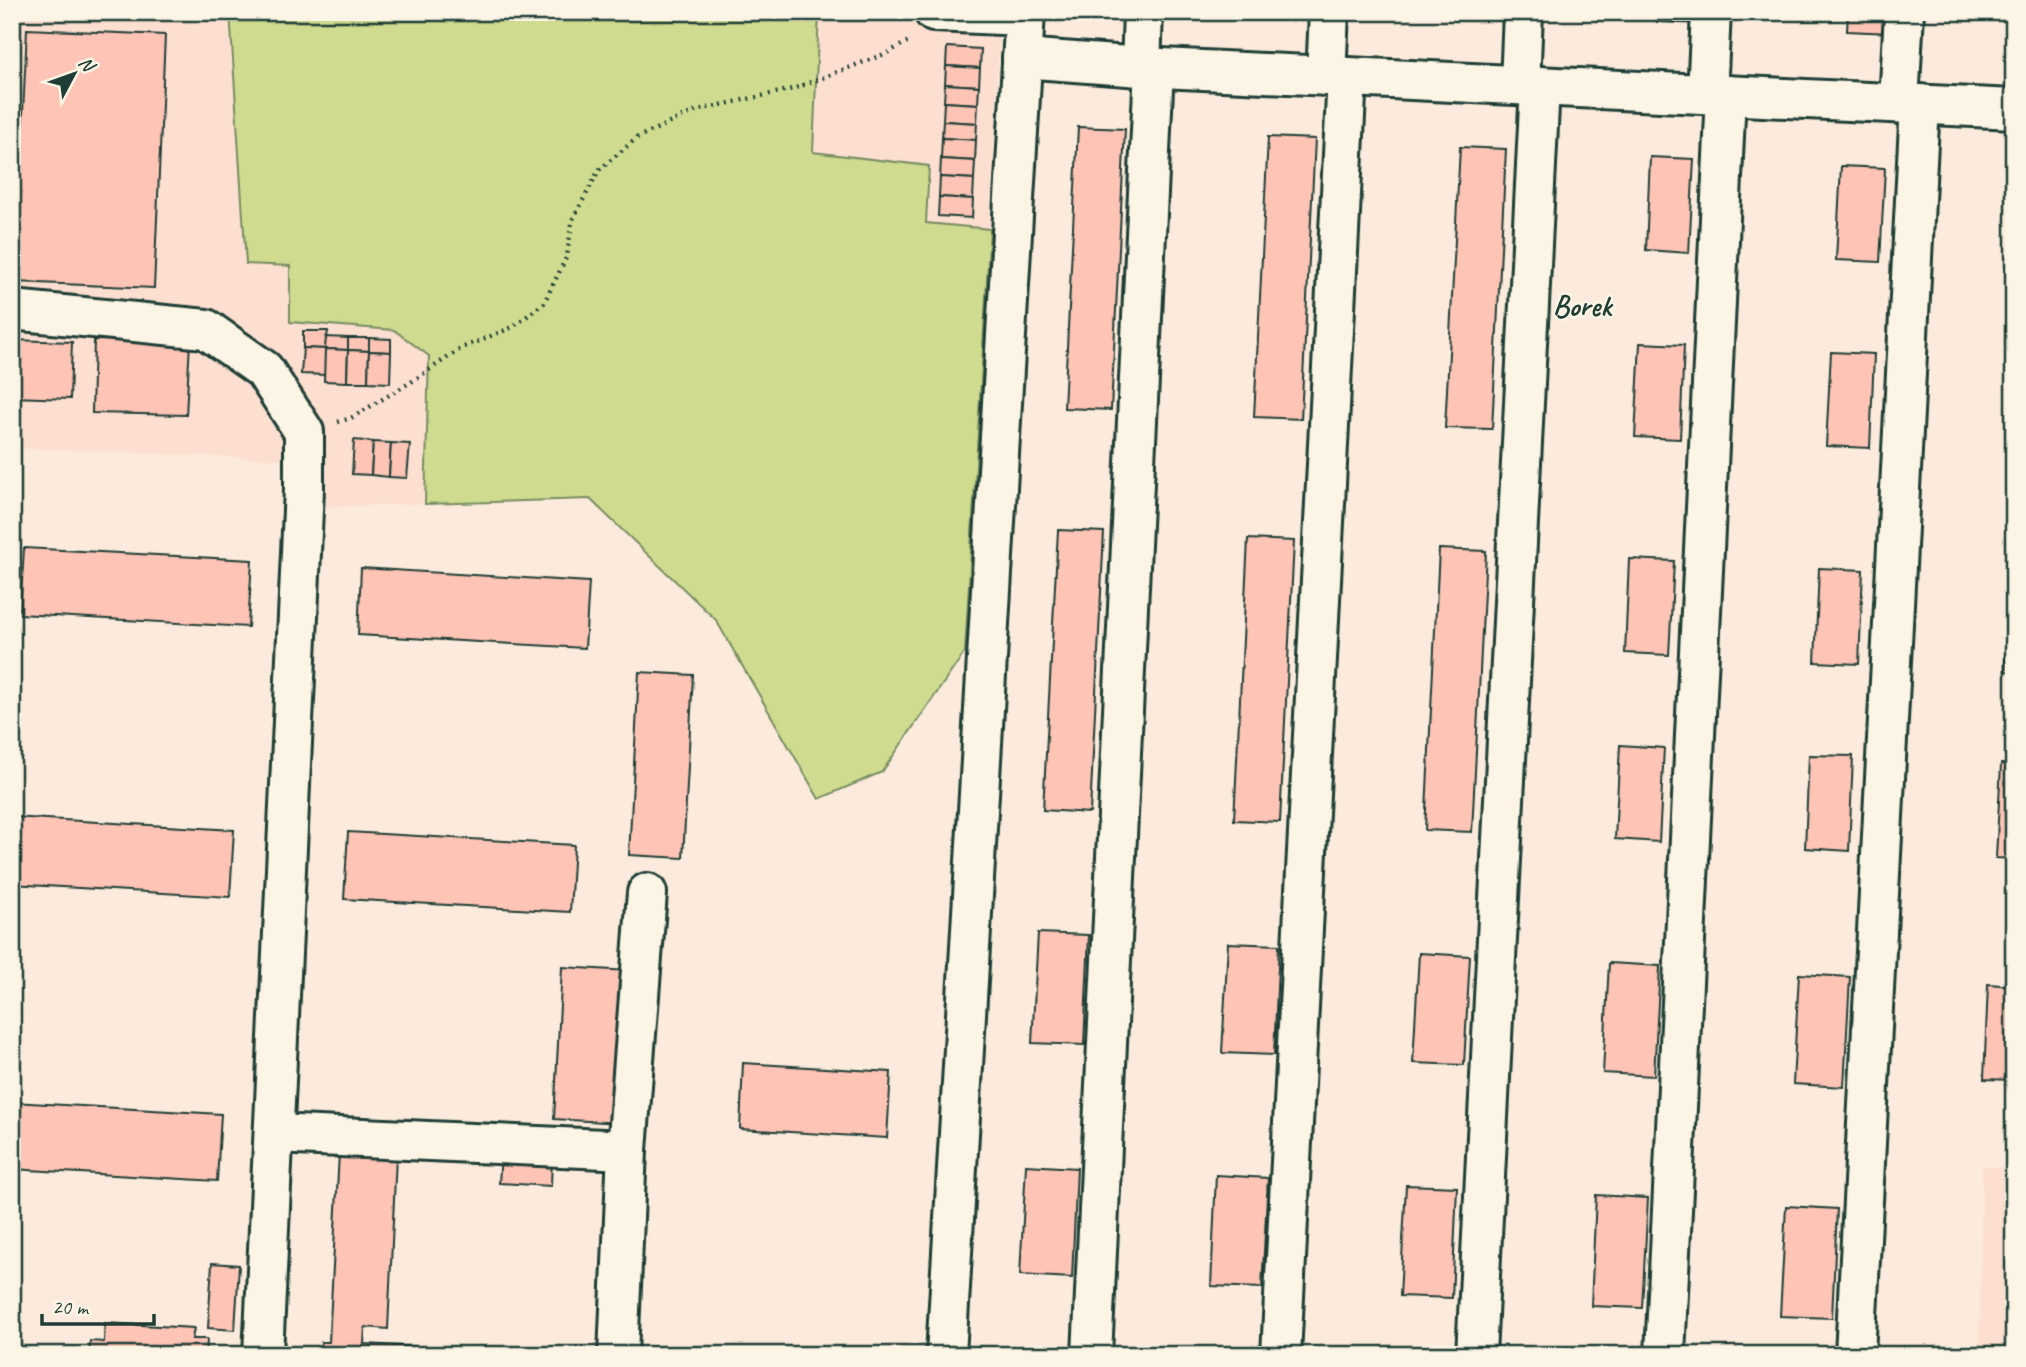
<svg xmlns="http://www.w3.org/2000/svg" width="2026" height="1367" viewBox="0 0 2026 1367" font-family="Caveat,sans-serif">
<rect width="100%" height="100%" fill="#fcebdc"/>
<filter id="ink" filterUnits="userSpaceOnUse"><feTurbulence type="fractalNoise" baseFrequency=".0143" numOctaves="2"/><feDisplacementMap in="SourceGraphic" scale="14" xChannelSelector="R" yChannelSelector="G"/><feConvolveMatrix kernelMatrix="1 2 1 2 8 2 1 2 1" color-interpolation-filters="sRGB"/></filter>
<g filter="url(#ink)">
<g fill="#fddfd1">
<polygon points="12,12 230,12 246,263 290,265 291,322 394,330 429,356 425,504 322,507 324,461 12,448"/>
<polygon points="819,12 1001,12 990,229 926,223 812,152"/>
<polygon points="1982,1166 2014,1168 2014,1355 1979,1355"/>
</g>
<polygon fill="#cfdb8f" stroke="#778c62" stroke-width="2" points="230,12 819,12 813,152 929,166 926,223 990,229 965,652 882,772 819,799 716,620 590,499 425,504 429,356 394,330 290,322 290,266 246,264"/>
<g fill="#fec4b6" stroke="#1f3d34" stroke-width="2">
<polygon points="1657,12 1701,12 1701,24 1657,22"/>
<polygon points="1848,12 1892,12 1891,33 1847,31"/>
<polygon points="27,29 165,35 154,288 15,282"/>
<polygon points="947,47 981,49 980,68 946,66"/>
<polygon points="946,66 980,68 979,86 945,84"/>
<polygon points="945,84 979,86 978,104 944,102"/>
<polygon points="944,102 978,104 977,123 943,121"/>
<polygon points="943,121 977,123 976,140 942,138"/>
<polygon points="1078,127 1125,129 1111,410 1064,408"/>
<polygon points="1268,137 1315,139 1301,419 1254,417"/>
<polygon points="942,138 976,140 975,161 941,159"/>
<polygon points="1460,147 1506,149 1492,429 1445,428"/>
<polygon points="1650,157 1694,159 1689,253 1646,250"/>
<polygon points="941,159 975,161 974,179 940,177"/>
<polygon points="1841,166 1885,168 1880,262 1836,260"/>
<polygon points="940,177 974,179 973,199 939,197"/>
<polygon points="939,197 973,199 972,218 938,216"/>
<polygon points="303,331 328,331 325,349 303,348"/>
<polygon points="326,337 348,338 348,350 325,349"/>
<polygon points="348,338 369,338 369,351 348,350"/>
<polygon points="369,338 391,339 391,352 369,351"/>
<polygon points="12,340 72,342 70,399 12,397"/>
<polygon points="94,340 190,342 186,415 92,413"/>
<polygon points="1640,343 1684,345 1680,439 1635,437"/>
<polygon points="303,348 325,349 325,375 301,374"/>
<polygon points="325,349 348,350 347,382 324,381"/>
<polygon points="348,350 369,351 368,382 347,382"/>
<polygon points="369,351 391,352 390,383 368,382"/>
<polygon points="1831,352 1874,354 1870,448 1826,446"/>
<polygon points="354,440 373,442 371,475 352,474"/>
<polygon points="373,442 391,443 389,477 371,475"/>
<polygon points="391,443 410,444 407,478 389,477"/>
<polygon points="1058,530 1104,532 1090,813 1043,810"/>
<polygon points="1248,539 1294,541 1280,822 1234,820"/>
<polygon points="24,548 252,560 248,627 20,614"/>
<polygon points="1439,549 1486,551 1472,832 1425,830"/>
<polygon points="1629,559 1674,561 1669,655 1625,653"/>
<polygon points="361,568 589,582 585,648 358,635"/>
<polygon points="1819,568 1863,570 1859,664 1815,662"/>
<polygon points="2010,577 2014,577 2014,672 2005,671"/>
<polygon points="639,672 693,675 683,858 629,855"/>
<polygon points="1620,745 1664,748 1659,842 1615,839"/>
<polygon points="1809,755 1853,756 1849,851 1805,848"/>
<polygon points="2001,764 2014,765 2014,859 1996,858"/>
<polygon points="12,817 234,830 230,897 12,884"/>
<polygon points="348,832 574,845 570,912 344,899"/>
<polygon points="1038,933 1089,935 1084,1045 1032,1043"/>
<polygon points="1228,943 1279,945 1274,1055 1222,1053"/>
<polygon points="1419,953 1470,956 1464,1065 1413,1063"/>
<polygon points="1609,963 1660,966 1654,1076 1603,1073"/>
<polygon points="562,967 629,971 621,1123 554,1119"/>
<polygon points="1799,974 1850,977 1844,1087 1793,1084"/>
<polygon points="1988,984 2014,986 2014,1080 1984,1079"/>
<polygon points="743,1063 891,1072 887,1138 740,1129"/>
<polygon points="12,1102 221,1114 217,1181 12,1169"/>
<polygon points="339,1153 396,1156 388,1329 365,1327 364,1344 533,1353 533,1355 320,1355 321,1342 329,1342"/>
<polygon points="501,1154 552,1157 551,1186 499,1183"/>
<polygon points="1026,1165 1077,1168 1072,1278 1020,1275"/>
<polygon points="1216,1175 1268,1178 1262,1288 1211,1286"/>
<polygon points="1406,1185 1457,1187 1452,1298 1400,1296"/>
<polygon points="1596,1195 1648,1198 1642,1308 1591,1306"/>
<polygon points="1786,1206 1837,1209 1832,1318 1780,1316"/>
<polygon points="212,1263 239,1265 235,1330 208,1328"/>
<polygon points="105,1323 194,1328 192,1339 207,1339 206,1355 89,1355 90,1341 104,1342"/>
</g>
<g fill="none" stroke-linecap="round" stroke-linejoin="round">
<g stroke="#1f3d34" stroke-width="44">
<g id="minor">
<polyline points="934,12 1024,16"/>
<polyline points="1022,58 1141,67 2014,109"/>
<polyline points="1141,67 1143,12"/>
<polyline points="1326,76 1329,12"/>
<polyline points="1520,85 1523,12"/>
<polyline points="1707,94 1711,12"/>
<polyline points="1899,103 1904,12"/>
<polyline points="12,310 206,329 264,370 304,432 304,489 263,1355"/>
<polyline points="274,1134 627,1150"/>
<polyline points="618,1355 627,1150 647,893"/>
<polyline points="946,1355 1025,12"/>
<polyline points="1092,1355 1154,68"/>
<polyline points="1281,1355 1347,77"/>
<polyline points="1476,1355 1540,86"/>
<polyline points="1665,1355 1726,95"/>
<polyline points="1855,1355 1920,104"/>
</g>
</g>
<polyline stroke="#1f3d34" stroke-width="4.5" stroke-dasharray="2 5" stroke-linecap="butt" points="338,422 351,418 411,382 462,348 513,327 544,303 567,256 572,221 599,170 638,137 698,110 793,89 887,53 911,40"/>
<use href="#minor" stroke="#fcf5e5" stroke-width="38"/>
</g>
</g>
<g text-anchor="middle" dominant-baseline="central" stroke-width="5" stroke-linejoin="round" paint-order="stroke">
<g font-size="30" font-weight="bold" fill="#1f3d34" stroke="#fcf5e5">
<text x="1582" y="306">Borek</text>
</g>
</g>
<rect width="2026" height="1367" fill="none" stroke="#fcf5e5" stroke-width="42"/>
<rect x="21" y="21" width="1984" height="1325" fill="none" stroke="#1f3d34" stroke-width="2.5" filter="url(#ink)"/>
<g transform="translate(74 74) rotate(49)" stroke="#fcf5e5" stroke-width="5" paint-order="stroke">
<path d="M0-5L12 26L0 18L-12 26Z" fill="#1f3d34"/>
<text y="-10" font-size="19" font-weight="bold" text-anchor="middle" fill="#1f3d34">N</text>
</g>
<path d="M42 1314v10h112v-10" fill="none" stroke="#1f3d34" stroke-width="3.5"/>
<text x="52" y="1314" font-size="21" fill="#1f3d34" stroke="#fcf5e5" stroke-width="5" paint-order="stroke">20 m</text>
</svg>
